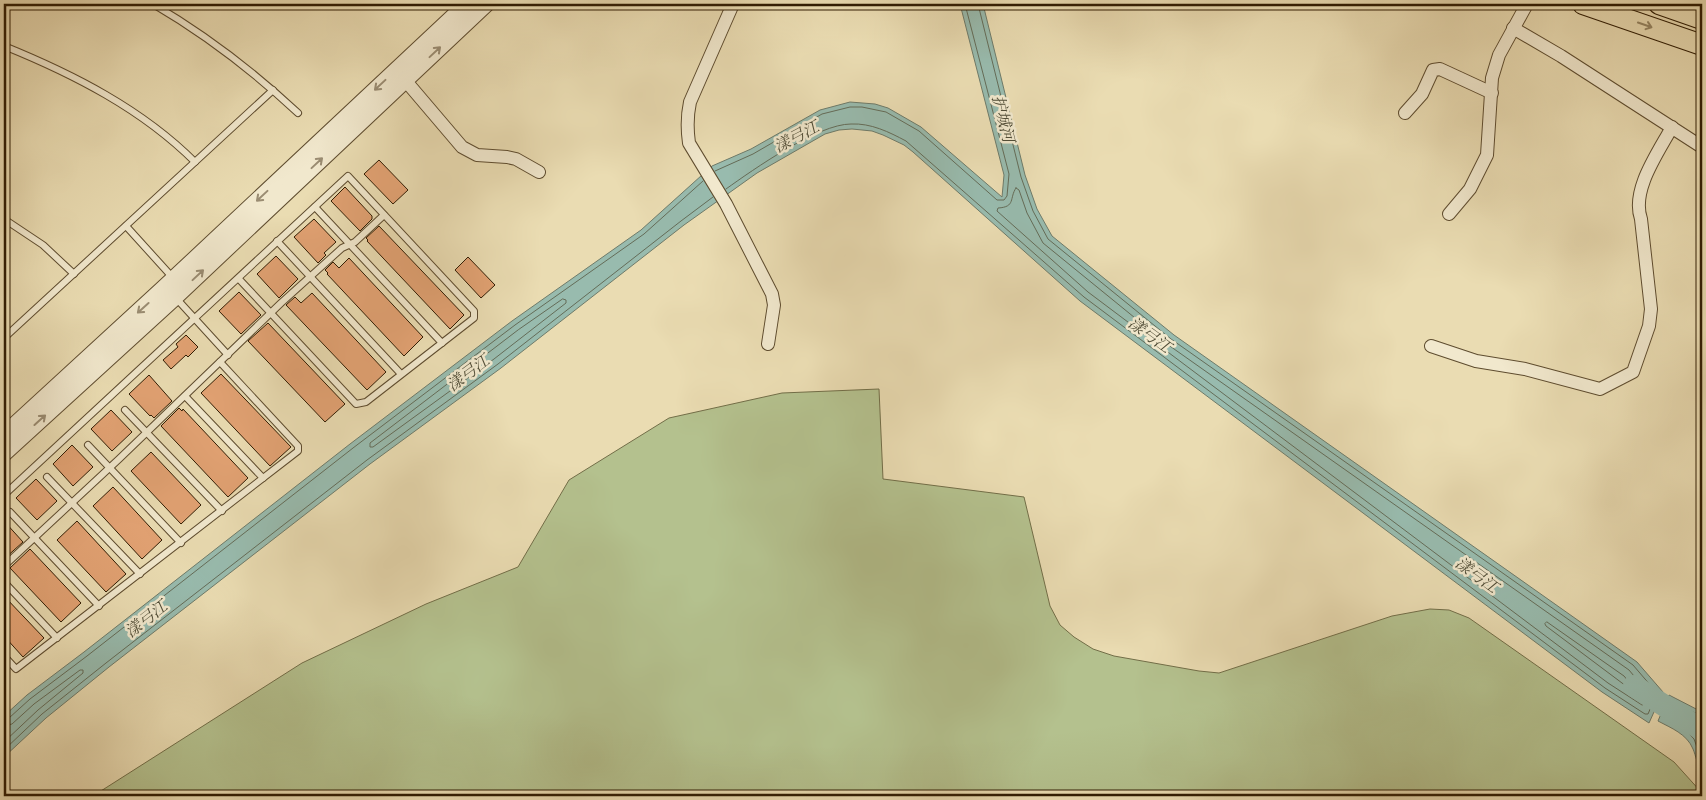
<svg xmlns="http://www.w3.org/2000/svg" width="1706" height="800" viewBox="0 0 1706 800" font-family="'IM FELL English','Noto Serif SC',serif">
<rect width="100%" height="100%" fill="#eadcb2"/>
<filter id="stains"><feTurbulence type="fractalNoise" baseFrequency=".004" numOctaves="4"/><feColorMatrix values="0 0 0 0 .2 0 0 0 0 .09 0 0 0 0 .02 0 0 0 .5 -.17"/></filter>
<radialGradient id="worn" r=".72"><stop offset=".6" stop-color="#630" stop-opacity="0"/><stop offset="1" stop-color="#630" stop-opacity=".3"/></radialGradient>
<polygon fill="#b4c18e" stroke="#726e48" points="879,389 883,479 1024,497 1050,606 1060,625 1074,637 1093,649 1114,656 1199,671 1219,673 1392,616 1430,609 1449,610 1469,618 1674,762 1702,793 1702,796 93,796 302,663 426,604 518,567 569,480 669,418 782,393"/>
<g fill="#98bbae" stroke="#6e7b6a">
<polygon points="960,4 983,4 1025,175 1037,209 1052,236 1174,335 1637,662 1663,692 1649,723 1602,692 1080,301 913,152 904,145 883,135 872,131 852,129 839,130 825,134 757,173 684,225 501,368 370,464 109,667 46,718 4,757 4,716 27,695 84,652 350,444 512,321 641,230 712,166 751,149 820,110 850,102 875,104 888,108 921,127 1002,197 1004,175"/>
<path d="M1669 695 1702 712V771C1697 765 1696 756 1693 749 1687 734 1671 728 1658 721Z"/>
</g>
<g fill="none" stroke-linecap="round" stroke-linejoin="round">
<g stroke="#646c58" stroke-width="1">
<polyline points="715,171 753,154 822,114 850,107 862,107 886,112 919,131 997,200 1004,200 1007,196 1009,174 965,4"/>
<path d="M1016 188 1019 190 1027 213 1043 243 1167 344 1629 670 1649 694 1645 704 1642 705 1608 683 1088 292 997 211 998 208C1016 207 1009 198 1016 188Z"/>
<path d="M726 189C754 169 818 124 851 124 871 123 889 132 906 141L1084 297 1605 688 1645 714H1648L1657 693 1633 665 1171 339 1048 239 1033 211 1021 177 978 4"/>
<polygon points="563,299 566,300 566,303 494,359 373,447 370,447 370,443 518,330"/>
<polygon points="1547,622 1624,676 1629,682 1629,685 1626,686 1546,626 1545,624"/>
<polyline points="1702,716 1673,703 1671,704 1665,718 1684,729 1694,739 1702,761"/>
<polyline points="4,720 9,718 30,699 87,656 353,448 515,325 644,234 703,181"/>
<polyline points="1702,723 1696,722 1677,711 1673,714 1674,716 1689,725 1698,735 1702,741"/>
<polyline points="4,726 12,724 34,704 80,670 83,670 83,673 38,710 4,742"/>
<polyline points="4,750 42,714 106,663 367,460 498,364 681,221 713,197"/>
</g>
<polyline stroke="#98bbae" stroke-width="22" points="1634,686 1702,730"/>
</g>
<g fill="#e2a273" stroke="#301c03">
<polygon points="379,160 408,190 393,204 364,174"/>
<polygon points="345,187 372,216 372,219 360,231 331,201"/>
<polygon points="314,219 336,242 324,253 326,255 318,263 294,237"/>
<polygon points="379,226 464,315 450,329 367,241 368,240 366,238"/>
<polygon points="276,256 298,279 279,298 257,274"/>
<polygon points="468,257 495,285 481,298 455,270"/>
<polygon points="349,258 423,337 404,356 327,274 328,273 325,270 333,262 339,268"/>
<polygon points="239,292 261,315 241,334 219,311"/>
<polygon points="312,293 386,372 367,390 286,305 295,297 301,303"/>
<polygon points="268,323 345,404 325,422 248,341"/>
<polygon points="186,335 198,347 188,357 186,355 171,369 163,360 178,347 176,344"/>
<polygon points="221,374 291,447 270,466 201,393"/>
<polygon points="149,375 172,401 154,418 151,415 150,416 129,394"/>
<polygon points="179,408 182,411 183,409 248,478 228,497 161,426"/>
<polygon points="111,410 132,432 112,451 91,429"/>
<polygon points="72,445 93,467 73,486 53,464"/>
<polygon points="151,452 201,505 181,524 131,471"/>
<polygon points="36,479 57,501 37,520 16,498"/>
<polygon points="113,487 162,540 142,559 93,506"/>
<polygon points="4,521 23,542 4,559"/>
<polygon points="77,521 126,574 106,592 57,540"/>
<polygon points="30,549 81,603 61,622 10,568"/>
<polygon points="4,596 44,638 23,657 4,636"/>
</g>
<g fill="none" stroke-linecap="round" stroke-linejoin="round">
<g stroke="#5e4c2f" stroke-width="8">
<g id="service">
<path d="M153 4C206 35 253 71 298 113"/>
<path d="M4 46C73 74 142 109 195 162"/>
<polyline points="315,207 442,343"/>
<polyline points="4,219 43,245 74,274"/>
<polyline points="126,226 174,279"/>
<polyline points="277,241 401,374"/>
<polyline points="175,297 228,355"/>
<polyline points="4,338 273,90"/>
<polyline points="185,396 263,478"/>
<polyline points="125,410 222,511"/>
<polyline points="88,445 181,543"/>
<polyline points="47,477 140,574"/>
<polyline points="4,495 348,176 474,311 474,318 366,402 356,404 238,278"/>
<polyline points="10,512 99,606"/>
<polyline points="4,566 119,459 281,303 342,248 355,242 384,215"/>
<polyline points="4,582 57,638"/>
<polyline points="4,656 16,669 298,451 298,446 220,362"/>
</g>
</g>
<g stroke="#5e4c2f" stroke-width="14">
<g id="minor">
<path d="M733 4 690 102C687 116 687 129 689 143L726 204 772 294 774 305 768 344"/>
<polyline points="1513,28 1561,56 1702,147"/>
<polyline points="405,80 462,147 477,155 507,157 516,159 539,172"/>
<polyline points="1405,113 1422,94 1433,70 1440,69 1492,93"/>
<polyline points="1449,214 1470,189 1487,155 1492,78 1499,55 1527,4"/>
<path d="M1431 346 1476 361 1525 369 1600 389 1633 372 1649 326 1651 309 1641 219C1631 190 1658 153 1672 127"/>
</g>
</g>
<g stroke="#5e4c2f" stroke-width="18">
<g id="tertiary">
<polyline points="4,435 163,289 467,4"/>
<polyline points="4,453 175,297 486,4"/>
</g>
</g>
<g stroke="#301c03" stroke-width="22">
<g id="primary">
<polyline points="1583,4 1702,45"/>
<polyline points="1659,4 1702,19"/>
</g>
</g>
<use href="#service" stroke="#f1e8cd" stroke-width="6"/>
<use href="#minor" stroke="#f1e8cd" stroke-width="12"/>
<use href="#tertiary" stroke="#f1e8cd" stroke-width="16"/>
<use href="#primary" stroke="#eadcb2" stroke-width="20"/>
</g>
<defs><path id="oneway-shaft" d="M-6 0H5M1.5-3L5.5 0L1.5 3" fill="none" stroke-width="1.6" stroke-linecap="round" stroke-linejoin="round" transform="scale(1.25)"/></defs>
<use stroke="#968663" href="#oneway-shaft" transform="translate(1645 25) rotate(19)"/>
<g stroke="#9a8c72">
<use href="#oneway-shaft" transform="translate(435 52) rotate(-43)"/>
<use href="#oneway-shaft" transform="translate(380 85) rotate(137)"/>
<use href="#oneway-shaft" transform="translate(317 163) rotate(-43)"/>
<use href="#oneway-shaft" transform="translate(262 196) rotate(137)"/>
<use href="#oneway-shaft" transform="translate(198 275) rotate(-43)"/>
<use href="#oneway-shaft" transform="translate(143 308) rotate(138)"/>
<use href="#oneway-shaft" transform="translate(40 420) rotate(-42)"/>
</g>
<g text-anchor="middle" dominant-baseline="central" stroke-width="5" stroke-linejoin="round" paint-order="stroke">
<g font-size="16" font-style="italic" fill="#4f4c36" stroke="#f1e8cd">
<text transform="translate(1002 119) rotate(76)">护城河</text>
<text transform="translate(797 138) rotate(-28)">漾弓江</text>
<text transform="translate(1149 336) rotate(36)">漾弓江</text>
<text transform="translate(469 374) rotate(-37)">漾弓江</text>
<text transform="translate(1476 576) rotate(36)">漾弓江</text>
<text transform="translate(147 620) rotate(-38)">漾弓江</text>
</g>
</g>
<rect width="1706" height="800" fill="none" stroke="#eadcb2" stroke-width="20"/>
<rect x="5" y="5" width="1696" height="790" fill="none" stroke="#301c03" stroke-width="2.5"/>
<rect x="10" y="10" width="1686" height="780" fill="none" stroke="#301c03"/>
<rect width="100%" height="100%" filter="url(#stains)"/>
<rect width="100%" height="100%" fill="url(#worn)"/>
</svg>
